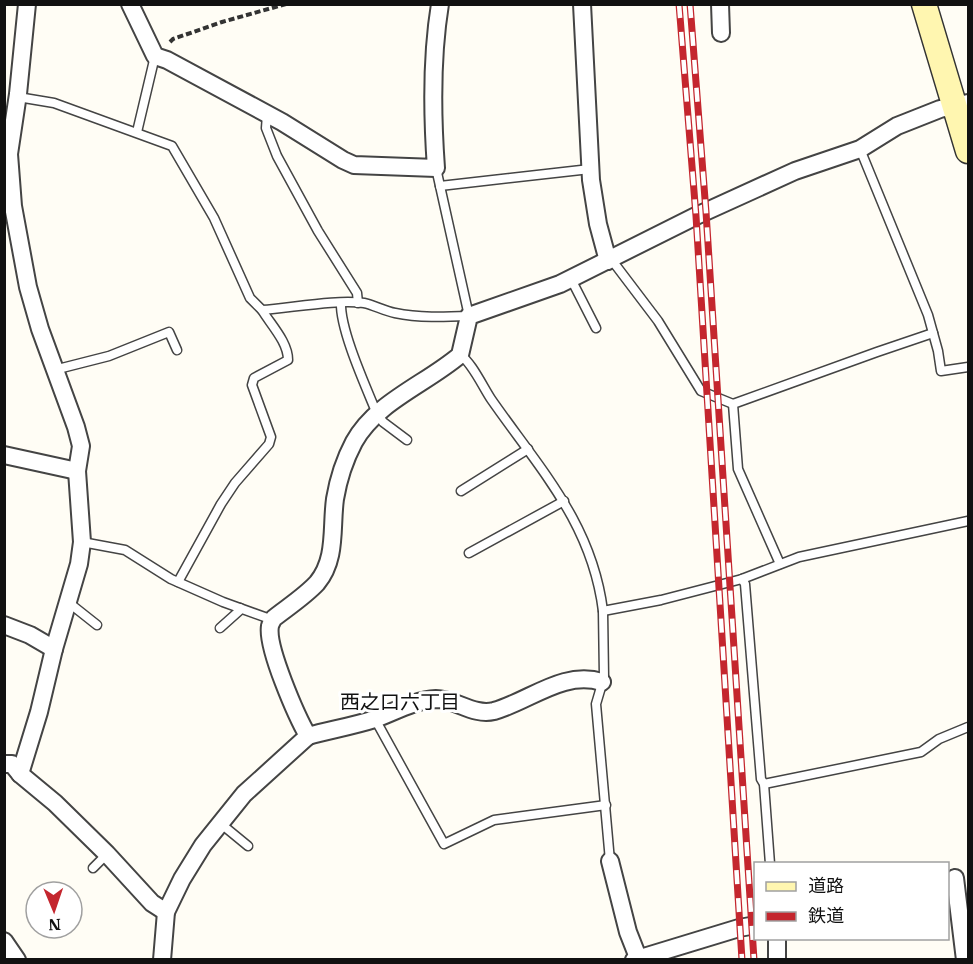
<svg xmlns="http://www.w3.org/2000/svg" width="973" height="964" viewBox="0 0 973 964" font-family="'IBM Plex Serif','Noto Sans JP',serif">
<rect width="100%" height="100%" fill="#fffdf5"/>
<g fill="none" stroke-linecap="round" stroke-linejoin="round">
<g stroke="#444" stroke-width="11">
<g id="lane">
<path d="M18 97 54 103 172 146 214 218 250 298 262 310C291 308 337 299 364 303 374 305 384 311 395 313 419 318 444 317 469 316L436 168"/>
<polyline points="267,115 266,128 277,156 318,231 357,293 358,303"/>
<polyline points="137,132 155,56"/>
<polyline points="860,149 928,315 938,351 941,371 968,367"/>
<polyline points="440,186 590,169"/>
<polyline points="611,259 658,321 701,391 733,404"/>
<polyline points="571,279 596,328"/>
<path d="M341 303C340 330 366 387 377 414L383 422 407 440"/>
<path d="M460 355C471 361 483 387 491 399 539 468 592 523 603 611L661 600 742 579 799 557 968 521"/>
<polyline points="54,370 109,356 169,332 177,350"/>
<polyline points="461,491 528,449"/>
<polyline points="82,542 125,550 171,579 223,602 273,620"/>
<polyline points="469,553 564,501"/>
<polyline points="780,564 738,469 733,404 877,352 933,333"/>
<polyline points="742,579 745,584 761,779 764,784 770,864"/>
<path d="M178 582 221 504 235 483 269 444 271 437 252 385 254 378 288 360C288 342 271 325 262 310"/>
<polyline points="68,605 73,606 97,625"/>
<polyline points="603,611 604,677 596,704 610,861"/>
<polyline points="220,628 239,611 240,608"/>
<polyline points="375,719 444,844 494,820 606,805"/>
<polyline points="764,784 921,752 939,739 968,727"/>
<polyline points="220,823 248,846"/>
<polyline points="93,868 107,854"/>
</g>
</g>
<g stroke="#444" stroke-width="20">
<g id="street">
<path d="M130 4 155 56 167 60 282 122 343 160 354 165 436 168C432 113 431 59 440 4"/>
<polyline points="582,4 591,180 598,224 608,261"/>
<polyline points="720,4 721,33"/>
<polyline points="4,455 77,471"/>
<polyline points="4,625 30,635 54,649"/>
<path d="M308 736C330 730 353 726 375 719 394 712 415 700 436 699 456 699 473 716 494 711 530 701 563 670 602 682"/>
<polyline points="4,764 12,764 20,774 55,803 107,854 152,903 166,912"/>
<polyline points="20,774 39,712 54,649 79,564 82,542 77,471 81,446 76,427 40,329 28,287 13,206 9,154 18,94 27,4"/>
<polyline points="610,861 628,932 639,960"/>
<polyline points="955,878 965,960"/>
<polyline points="777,938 777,960"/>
<polyline points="4,941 17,960"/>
<path d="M162 960 166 912 182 879 203 845 244 794 308 736C297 717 266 647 270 626 270 625 273 619 274 618 288 607 305 596 317 583 337 559 331 528 335 499 338 481 345 459 354 442 376 402 426 384 460 355L469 316 560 284 696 216 795 171 860 149 897 126 940 109 968 103"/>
<polyline points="634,960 739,928 756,925"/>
</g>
</g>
<g stroke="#333" stroke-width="27">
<polyline id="secondary" points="924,4 968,151"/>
</g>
<polyline stroke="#333" stroke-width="4" stroke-dasharray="6 3" stroke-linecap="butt" points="170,42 173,39 222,22 286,4"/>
<use href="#lane" stroke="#fff" stroke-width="8"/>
<use href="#street" stroke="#fff" stroke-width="16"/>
<use href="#secondary" stroke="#fff6b0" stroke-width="24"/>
<g stroke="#c4262e" stroke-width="7">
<g id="rail">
<polyline points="679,4 696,216 742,960"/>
<polyline points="690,4 706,212 754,960"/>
</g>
</g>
<use href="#rail" stroke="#fff" stroke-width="4.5" stroke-dasharray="14" stroke-linecap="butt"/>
</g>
<g text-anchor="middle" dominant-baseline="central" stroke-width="6" stroke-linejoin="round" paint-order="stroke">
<g font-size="20" fill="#111" stroke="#fff">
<text x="400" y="701">西之口六丁目</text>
</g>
</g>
<rect width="973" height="964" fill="none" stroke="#111111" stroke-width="12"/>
<rect x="754" y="862" width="195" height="78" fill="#ffffff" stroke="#a0a0a0" stroke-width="1.5"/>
<rect x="766" y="882" width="30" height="9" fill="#fff6b0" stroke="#a0a0a0" stroke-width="1.5"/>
<text x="808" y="892" font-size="18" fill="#111111">道路</text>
<rect x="766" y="912" width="30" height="9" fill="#c4262e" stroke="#a0a0a0" stroke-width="1.5"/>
<text x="808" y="922" font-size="18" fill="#111111">鉄道</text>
<g transform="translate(54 910) rotate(178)"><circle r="28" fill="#ffffff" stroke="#a0a0a0" stroke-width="1.5"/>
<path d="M0-4.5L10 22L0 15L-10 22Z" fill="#c4262e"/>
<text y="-9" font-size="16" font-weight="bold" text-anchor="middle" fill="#111111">N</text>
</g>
</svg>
